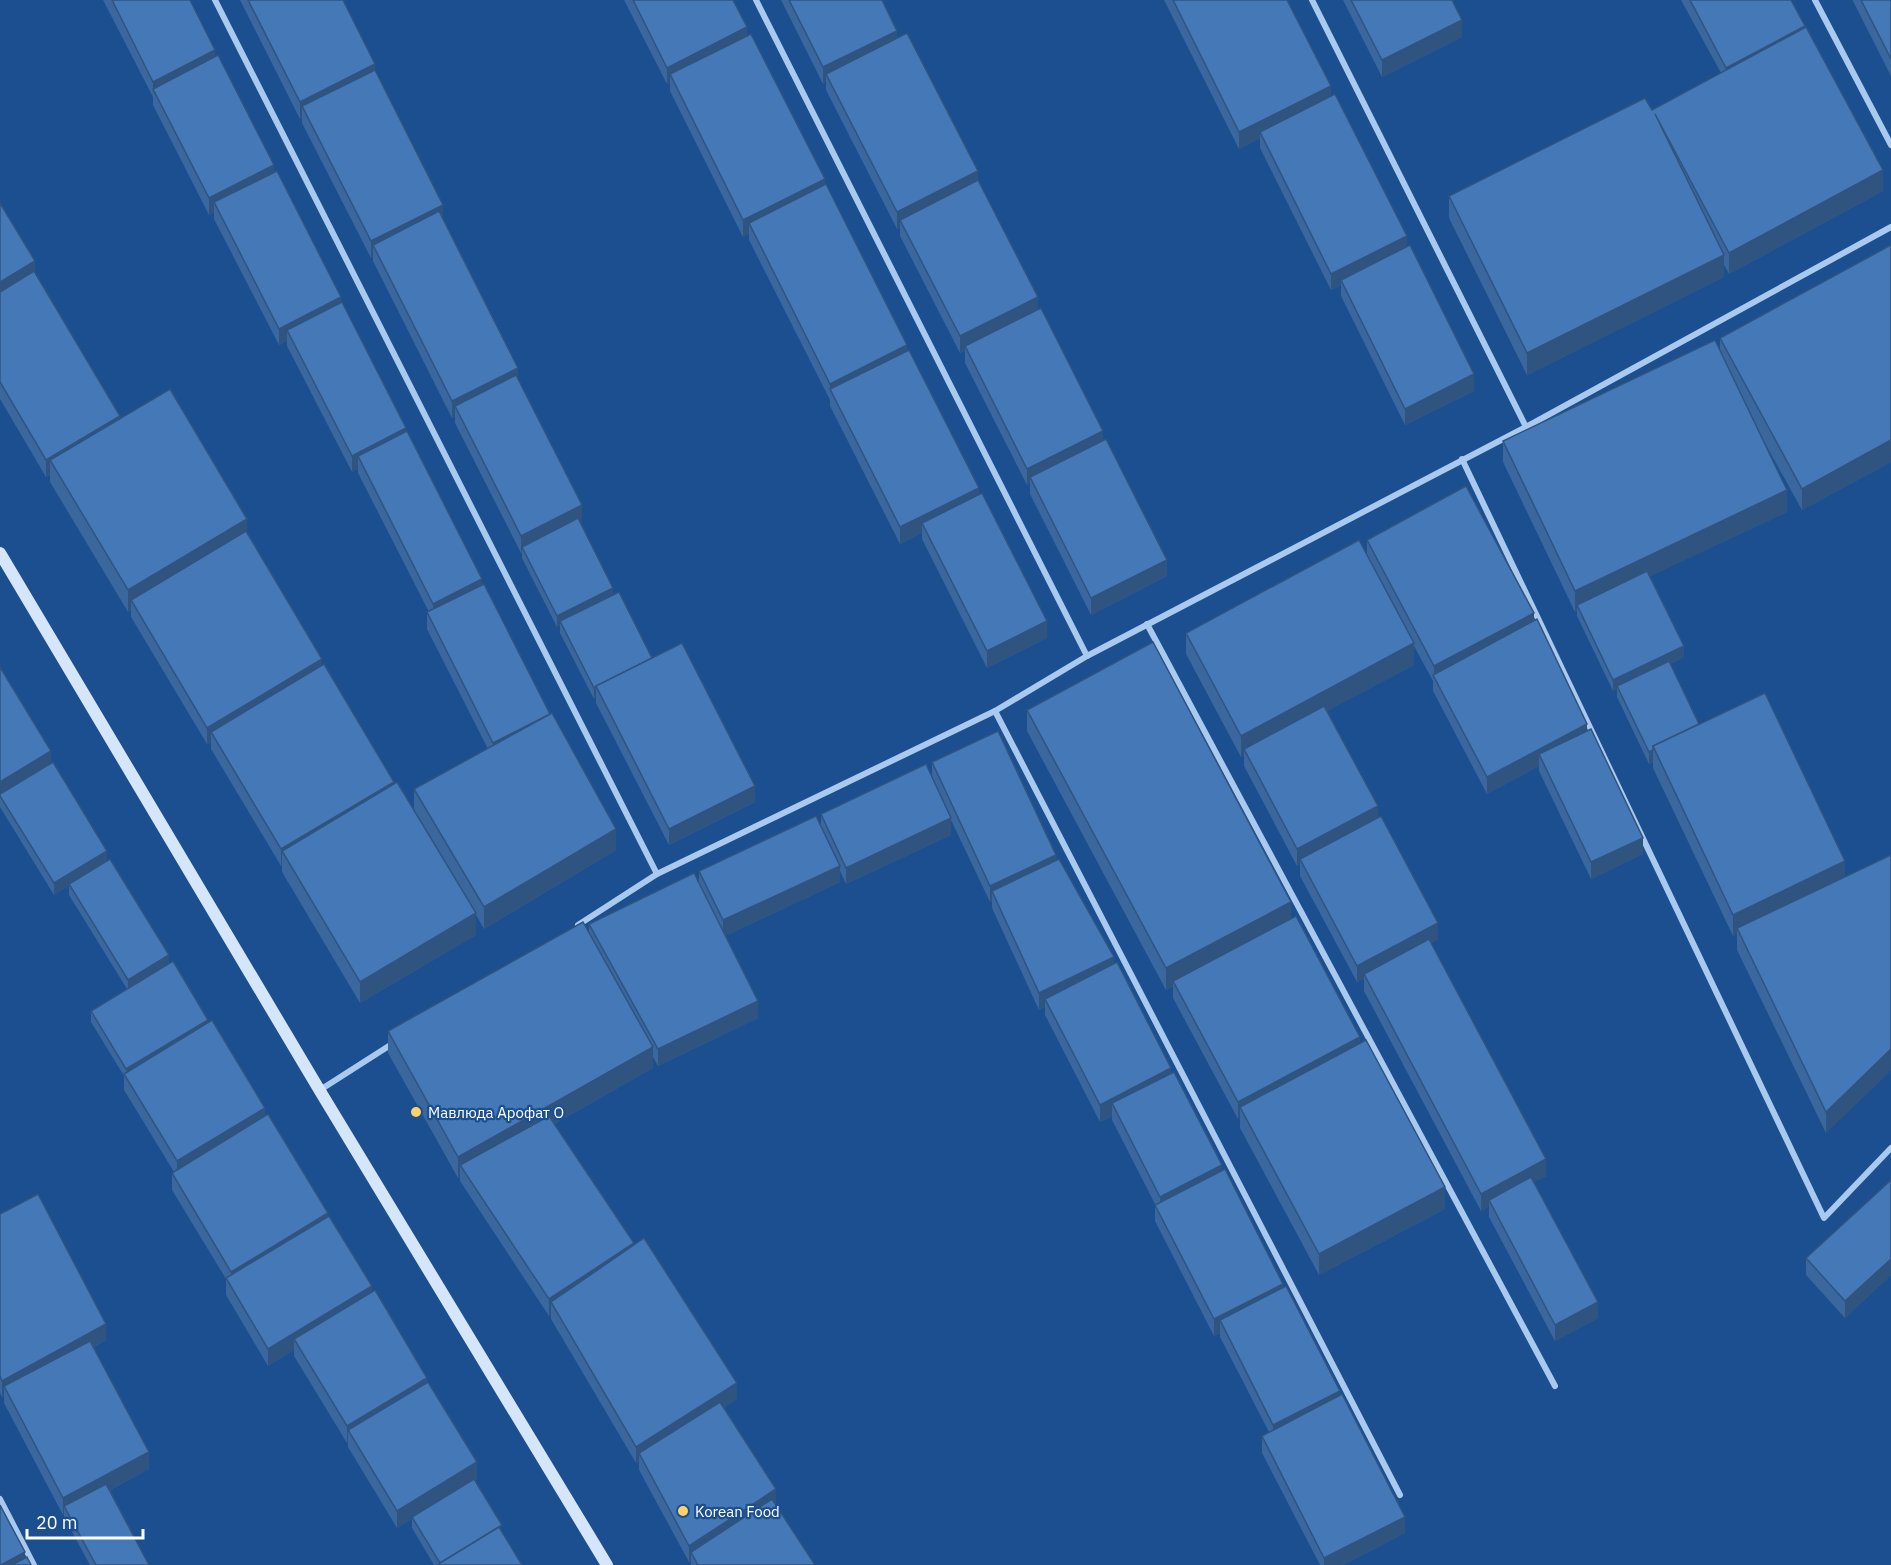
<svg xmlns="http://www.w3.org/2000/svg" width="1891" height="1565" viewBox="0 0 1891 1565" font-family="'IBM Plex Sans',sans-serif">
<rect width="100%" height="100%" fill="#1b4f8f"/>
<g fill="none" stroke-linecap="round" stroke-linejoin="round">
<g stroke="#a9c9ee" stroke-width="6">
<polyline points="215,0 657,874"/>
<polyline points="756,0 1087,656"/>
<polyline points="1312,0 1526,427"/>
<polyline points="1815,0 1891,145"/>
<polyline points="1462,459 1824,1218 1891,1148"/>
<polyline points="1147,624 1555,1386"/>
<polyline points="995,711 1400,1495"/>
<polyline points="578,925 657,874 995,711 1087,656 1526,427 1891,227"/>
<polyline points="320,1090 392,1044"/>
<polyline points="0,1499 34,1565"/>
</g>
<polyline stroke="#d6e6fa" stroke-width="12" points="0,553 320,1091 607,1565"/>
</g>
<g fill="#3a679d">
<polygon points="103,0 190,0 215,57 341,302 616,850 484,929 476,915 476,935 360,1003 282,872 282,865 281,866 211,749 211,742 207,744 131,617 131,610 128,612 50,482 50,475 46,477 0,399 0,203 35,274 120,419 247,534 322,665 394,784 414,810 414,789 488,749 427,629 427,612 429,612 358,473 358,469 352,472 287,346 287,341 279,345 214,219 214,212 209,215 153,105 153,97"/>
<polygon points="240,0 343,0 443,221 518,378 582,522 580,523 613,595 652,658 755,802 669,845 596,703 596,698 594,699 560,633 560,625 557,627 522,558 522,552 521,553 455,423 455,416 452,418 373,261 373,257 371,258 302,123 302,117 300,119"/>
<polygon points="624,0 733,0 747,35 825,185 907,350 979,494 1047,638 987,668 922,539 922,533 900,544 830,406 830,400 749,240 749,233 743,237 670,91 670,83 667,84"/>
<polygon points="781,0 882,0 897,38 978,181 1038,310 1103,441 1167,576 1091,615 1030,494 1030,483 1027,485 965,363 965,351 960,353 900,236 900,227 897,229 826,90 826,82 823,84"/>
<polygon points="1164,0 1287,0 1331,97 1407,247 1474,391 1405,425 1341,296 1341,285 1331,290 1260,148 1260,138 1239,149"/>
<polygon points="1343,0 1452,0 1462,37 1382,77"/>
<polygon points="1681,0 1791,0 1883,191 1729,274 1724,265 1724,277 1527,375 1449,218 1449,196 1652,110 1721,73"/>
<polygon points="1853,0 1891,0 1891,76 1853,1"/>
<polygon points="1891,245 1891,462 1802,510 1757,429 1787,512 1650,576 1684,657 1670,664 1699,724 1845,861 1826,1133 1737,950 1737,934 1733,936 1653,768 1653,762 1649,764 1617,697 1617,689 1613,691 1577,616 1577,611 1575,612 1503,462 1503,441 1720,350 1720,338"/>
<polygon points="1367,540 1534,620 1587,731 1643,854 1591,879 1539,771 1539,766 1487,794 1433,691 1433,681 1414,646 1414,665 1327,711 1378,817 1438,939 1431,943 1546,1176 1534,1182 1598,1318 1555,1341 1489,1217 1489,1206 1481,1211 1364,991 1364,979 1357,982 1300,876 1300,864 1297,866 1244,766 1244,756 1241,757 1186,654 1186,633 1367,554"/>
<polygon points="0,667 51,762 107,860 169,963 208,1022 265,1116 328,1217 372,1292 427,1382 477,1479 475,1481 502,1532 522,1565 434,1565 412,1528 412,1519 397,1528 348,1447 348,1442 347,1443 294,1356 294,1350 268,1366 226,1295 226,1279 172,1190 172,1173 174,1172 124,1090 124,1076 91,1022 91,1011 127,989 69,895 69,885 54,895 0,807"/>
<polygon points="1027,710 1291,919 1360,1043 1445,1209 1319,1275 1240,1128 1240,1118 1238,1119 1173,998 1173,986 1166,990 1027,731"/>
<polygon points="932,762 1056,861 1114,963 1340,1395 1405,1533 1343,1565 1320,1565 1262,1453 1262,1436 1269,1432 1220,1337 1220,1333 1214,1336 1155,1221 1155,1204 1112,1120 1112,1116 1100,1122 1045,1015 1045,1007 1039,1010 992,908 992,902 990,902 951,820 951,835 846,884 840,871 840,882 725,936 758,1018 658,1066 653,1057 653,1068 554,1124 737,1399 723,1408 776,1505 815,1565 691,1565 691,1561 689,1562 639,1470 639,1462 636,1463 551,1319 551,1314 549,1316 460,1181 460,1177 458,1178 388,1053 388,1031 589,932 589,924 699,883 699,871 821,825 821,814 932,778"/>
<polygon points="1891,1180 1891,1275 1845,1318 1806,1275 1806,1258"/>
<polygon points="0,1214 106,1340 94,1347 149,1469 110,1490 149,1565 90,1565 64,1517 64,1514 63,1515 4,1403 4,1396 2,1397 0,1393"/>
</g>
<g fill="#305480">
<polygon points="1462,20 1462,37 1382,77 1382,60"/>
<polygon points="1805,26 1805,42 1726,84 1726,68"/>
<polygon points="747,27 747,44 670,74 670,83 667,84 667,68"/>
<polygon points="897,31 897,47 826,74 826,82 823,84 823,67"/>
<polygon points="215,50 215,67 153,90 153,82"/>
<polygon points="375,64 375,81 302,106 302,117 300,119 300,102"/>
<polygon points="1331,86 1331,103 1260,132 1260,138 1239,149 1239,132"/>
<polygon points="274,165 274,182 214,202 214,212 209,215 209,198"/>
<polygon points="1883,170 1883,191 1729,274 1729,253"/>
<polygon points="978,171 978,188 900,220 900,227 897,229 897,212"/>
<polygon points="825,179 825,195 749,223 749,233 743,237 743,220"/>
<polygon points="443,205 443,221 373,245 373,257 371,258 371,241"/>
<polygon points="1407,236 1407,253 1341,280 1341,285 1331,290 1331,274"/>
<polygon points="1724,255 1724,277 1527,375 1527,353"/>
<polygon points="35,261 35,278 0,299 0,282"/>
<polygon points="341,297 341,314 287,330 287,341 279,345 279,329"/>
<polygon points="1038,297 1038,314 965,346 965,351 960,353 960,336"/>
<polygon points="907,345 907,362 830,389 830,384"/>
<polygon points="518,368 518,385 455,406 455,416 452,418 452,401"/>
<polygon points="1474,374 1474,391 1405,425 1405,409"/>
<polygon points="120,416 120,433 50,460 50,475 46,477 46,460"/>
<polygon points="406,428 406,445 358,456 358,469 352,472 352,456"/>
<polygon points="1103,431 1103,447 1030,477 1030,483 1027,485 1027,469"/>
<polygon points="1891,440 1891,462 1802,510 1802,489"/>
<polygon points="979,488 979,504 922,523 922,533 900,544 900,527"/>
<polygon points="1787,490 1787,512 1579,610 1577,605 1577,611 1575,612 1575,591"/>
<polygon points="582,505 582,522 524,551 522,547 522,552 521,553 521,536"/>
<polygon points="247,519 247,540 131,600 131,610 128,612 128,590"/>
<polygon points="1167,560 1167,576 1091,615 1091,598"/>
<polygon points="482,579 482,596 433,620 433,604"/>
<polygon points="613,588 613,599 560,621 560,625 557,627 557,616"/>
<polygon points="1534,613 1534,630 1434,676 1434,666"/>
<polygon points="1047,621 1047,638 987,668 987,651"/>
<polygon points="1414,643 1414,665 1247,754 1244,749 1244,756 1241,757 1241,736"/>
<polygon points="1684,646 1684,657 1618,689 1617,686 1617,689 1613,691 1613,680"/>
<polygon points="322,659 322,675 211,732 211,742 207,744 207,728"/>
<polygon points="596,687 596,698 594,699 594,688"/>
<polygon points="550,714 493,759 493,743"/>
<polygon points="1587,724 1587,741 1539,754 1539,766 1487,794 1487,777"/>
<polygon points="1653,750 1653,762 1649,764 1649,752"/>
<polygon points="51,751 51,768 0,796 0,782"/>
<polygon points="394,782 394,798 282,851 282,865 281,866 281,849"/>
<polygon points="755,786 755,802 669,845 669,829"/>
<polygon points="1378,806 1378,823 1300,859 1300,864 1297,866 1297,849"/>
<polygon points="951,818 951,835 846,884 846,868"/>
<polygon points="616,829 616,850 484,929 484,907"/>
<polygon points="1643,838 1643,854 1591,879 1591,862"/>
<polygon points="107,851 107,862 69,884 69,885 54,895 54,883"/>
<polygon points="1056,855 1056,872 992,891 992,902 990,902 990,886"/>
<polygon points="1845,861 1845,883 1737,928 1737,934 1733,936 1733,915"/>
<polygon points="840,866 840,882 723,937 723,920"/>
<polygon points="1291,902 1291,923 1173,981 1173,986 1166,990 1166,968"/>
<polygon points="476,913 476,935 360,1003 360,982"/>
<polygon points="1438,923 1438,939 1366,978 1364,974 1364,979 1357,982 1357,966"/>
<polygon points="169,955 169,967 128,992 128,980"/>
<polygon points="1114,957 1114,973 1045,999 1045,1007 1039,1010 1039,993"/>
<polygon points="758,1001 758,1018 658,1066 658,1049"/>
<polygon points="208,1020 208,1031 126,1078 126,1069"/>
<polygon points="1360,1037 1360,1053 1240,1107 1240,1118 1238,1119 1238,1102"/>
<polygon points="653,1047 653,1068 466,1173 460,1165 460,1177 458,1178 458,1157"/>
<polygon points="1891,1049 1891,1071 1826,1133 1826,1112"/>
<polygon points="1171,1068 1171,1085 1112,1103 1112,1116 1100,1122 1100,1105"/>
<polygon points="265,1108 265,1125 177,1178 177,1161"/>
<polygon points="1546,1159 1546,1176 1491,1205 1489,1200 1489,1206 1481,1211 1481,1194"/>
<polygon points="1222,1165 1222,1181 1160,1213 1160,1197"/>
<polygon points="1445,1187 1445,1209 1319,1275 1319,1254"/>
<polygon points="328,1213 328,1230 231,1288 231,1272"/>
<polygon points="634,1243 634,1259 551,1302 551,1314 549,1316 549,1299"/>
<polygon points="1891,1259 1891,1275 1845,1318 1845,1301"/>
<polygon points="1283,1284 1283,1300 1220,1320 1220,1333 1214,1336 1214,1319"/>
<polygon points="372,1286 372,1303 294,1339 294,1350 268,1366 268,1349"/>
<polygon points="1598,1302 1598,1318 1555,1341 1555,1325"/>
<polygon points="106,1324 106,1340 8,1394 4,1386 4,1396 2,1397 2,1381"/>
<polygon points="427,1378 427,1394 348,1430 348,1442 347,1443 347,1426"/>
<polygon points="737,1383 737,1399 642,1459 639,1453 639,1462 636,1463 636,1447"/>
<polygon points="1340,1391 1340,1407 1273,1442 1273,1425"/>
<polygon points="149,1452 149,1469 68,1512 64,1506 64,1514 63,1515 63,1498"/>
<polygon points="477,1462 477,1479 413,1518 412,1517 412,1519 397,1528 397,1511"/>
<polygon points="776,1489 776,1506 691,1552 691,1561 689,1562 689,1546"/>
<polygon points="1405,1517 1405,1533 1343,1565 1324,1565 1324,1558"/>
<polygon points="25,1552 25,1565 1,1565"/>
</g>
<g fill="#4478b7" stroke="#305480" stroke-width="1.5">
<polygon points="112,0 190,0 215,50 153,82"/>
<polygon points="248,0 343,0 375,64 300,102"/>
<polygon points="633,0 733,0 747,27 667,68"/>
<polygon points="789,0 882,0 897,31 823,67"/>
<polygon points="1173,0 1287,0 1331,86 1239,132"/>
<polygon points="1351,0 1452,0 1462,20 1382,60"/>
<polygon points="1690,0 1791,0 1805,26 1726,68"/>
<polygon points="1861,0 1891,0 1891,59"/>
<polygon points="1806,27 1883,170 1729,253 1655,114 1724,255 1527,353 1449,196 1645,98 1652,110"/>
<polygon points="907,33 978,171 897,212 826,74"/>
<polygon points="751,34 825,179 743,220 670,74"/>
<polygon points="218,55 274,165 209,198 153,89"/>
<polygon points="375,70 443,205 371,241 302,106"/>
<polygon points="1335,94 1407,236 1331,274 1260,132"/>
<polygon points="277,171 341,297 279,329 214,202"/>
<polygon points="978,180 1038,297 960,336 900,220"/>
<polygon points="826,184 907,345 830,384 749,223"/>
<polygon points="0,203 35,261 0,282"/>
<polygon points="439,211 518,368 452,401 373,245"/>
<polygon points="1410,245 1474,374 1405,409 1341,280"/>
<polygon points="1891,245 1891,440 1802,489 1720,338"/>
<polygon points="34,271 120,416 46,460 0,382 0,292"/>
<polygon points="342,302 406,428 352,456 287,330"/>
<polygon points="1041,308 1103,431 1027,469 965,346"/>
<polygon points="1715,340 1787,490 1575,591 1503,441"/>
<polygon points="909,350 979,488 900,527 830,389"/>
<polygon points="516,375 582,505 521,536 455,406"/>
<polygon points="170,389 247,519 128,590 50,460"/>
<polygon points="407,431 482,579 433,604 358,456"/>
<polygon points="1106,439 1167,560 1091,598 1030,477"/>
<polygon points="1466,486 1534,613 1434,666 1367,540"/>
<polygon points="982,493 1047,621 987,651 922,523"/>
<polygon points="578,518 613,588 557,616 522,547"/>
<polygon points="246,531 322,659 207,728 131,600"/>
<polygon points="1359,540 1414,643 1241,736 1186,633"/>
<polygon points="1647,571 1684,646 1613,680 1577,605"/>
<polygon points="484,584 550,714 493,743 427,612"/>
<polygon points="619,592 652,658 596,686 594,688 560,621"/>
<polygon points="1537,619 1587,724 1487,777 1433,675"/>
<polygon points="1153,642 1291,902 1166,968 1027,710"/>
<polygon points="682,643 755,786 669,829 596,686"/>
<polygon points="1669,661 1699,724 1653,746 1653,750 1649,752 1617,686"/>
<polygon points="324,664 394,782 281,849 211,732"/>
<polygon points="0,667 51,751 0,782"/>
<polygon points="1765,693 1845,861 1733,915 1653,746"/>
<polygon points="1324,706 1378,806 1297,849 1244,749"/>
<polygon points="552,713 616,829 484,907 414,789"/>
<polygon points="1591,729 1643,838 1591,862 1539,754"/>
<polygon points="998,731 1056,855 990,886 932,762"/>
<polygon points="53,762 107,851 54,883 0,796 0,794"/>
<polygon points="926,764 951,818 846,868 821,814"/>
<polygon points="397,782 476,913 360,982 282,851"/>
<polygon points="816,816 840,866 723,920 699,871"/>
<polygon points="1381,816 1438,923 1357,966 1300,859"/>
<polygon points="1891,855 1891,1049 1826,1112 1737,928"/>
<polygon points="110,859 169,955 128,980 69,884"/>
<polygon points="1059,859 1114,957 1039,993 992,891"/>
<polygon points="694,873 758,1001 658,1049 589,924"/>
<polygon points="1296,916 1360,1037 1238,1102 1173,981"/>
<polygon points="583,922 653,1047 458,1157 388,1031"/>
<polygon points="1429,939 1546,1159 1481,1194 1364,974"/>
<polygon points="173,961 208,1020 126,1069 91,1011"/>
<polygon points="1117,962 1171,1068 1100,1105 1045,999"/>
<polygon points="212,1020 265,1108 177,1161 124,1074"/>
<polygon points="1366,1040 1445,1187 1319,1254 1240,1107"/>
<polygon points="1174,1072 1222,1165 1160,1197 1112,1103"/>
<polygon points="268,1114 328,1213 231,1272 172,1173"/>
<polygon points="549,1116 634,1243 549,1299 460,1165"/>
<polygon points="1225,1169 1283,1284 1214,1319 1155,1205"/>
<polygon points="1531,1177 1598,1302 1555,1325 1489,1200"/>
<polygon points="1891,1180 1891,1259 1845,1301 1806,1258"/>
<polygon points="38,1194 106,1324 2,1381 0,1376 0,1214"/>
<polygon points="329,1216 372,1286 268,1349 226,1278"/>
<polygon points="644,1238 737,1383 636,1447 551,1302"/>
<polygon points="1286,1286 1340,1391 1273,1425 1220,1320"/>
<polygon points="375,1290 427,1378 347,1426 294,1339"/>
<polygon points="90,1341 149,1452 63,1498 4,1386"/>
<polygon points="428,1382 477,1462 397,1511 348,1430"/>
<polygon points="1342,1394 1405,1517 1324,1558 1262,1436"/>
<polygon points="720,1402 776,1489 689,1546 639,1453"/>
<polygon points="474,1479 502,1525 440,1563 412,1517"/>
<polygon points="106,1484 149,1565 96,1565 64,1506"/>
<polygon points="772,1499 815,1565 698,1565 691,1552"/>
<polygon points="0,1505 25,1552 1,1565 0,1565"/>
<polygon points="499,1527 522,1565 437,1565"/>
<polygon points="27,1557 31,1565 12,1565"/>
</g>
<g fill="#ffd166" stroke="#1b4f8f" stroke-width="2">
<circle cx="416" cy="1112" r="6"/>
<circle cx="683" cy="1511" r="6"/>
</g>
<g text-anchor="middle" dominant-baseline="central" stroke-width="4.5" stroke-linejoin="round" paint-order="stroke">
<g font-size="15" fill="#fff" stroke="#1b4f8f" text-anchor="start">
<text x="428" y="1112">Мавлюда Арофат О</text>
<text x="695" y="1511">Korean Food</text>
</g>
</g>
<path d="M27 1529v9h116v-9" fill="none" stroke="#ffffff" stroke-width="3"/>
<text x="36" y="1529" font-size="18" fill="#ffffff" stroke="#1b4f8f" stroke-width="4.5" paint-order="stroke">20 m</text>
</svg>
